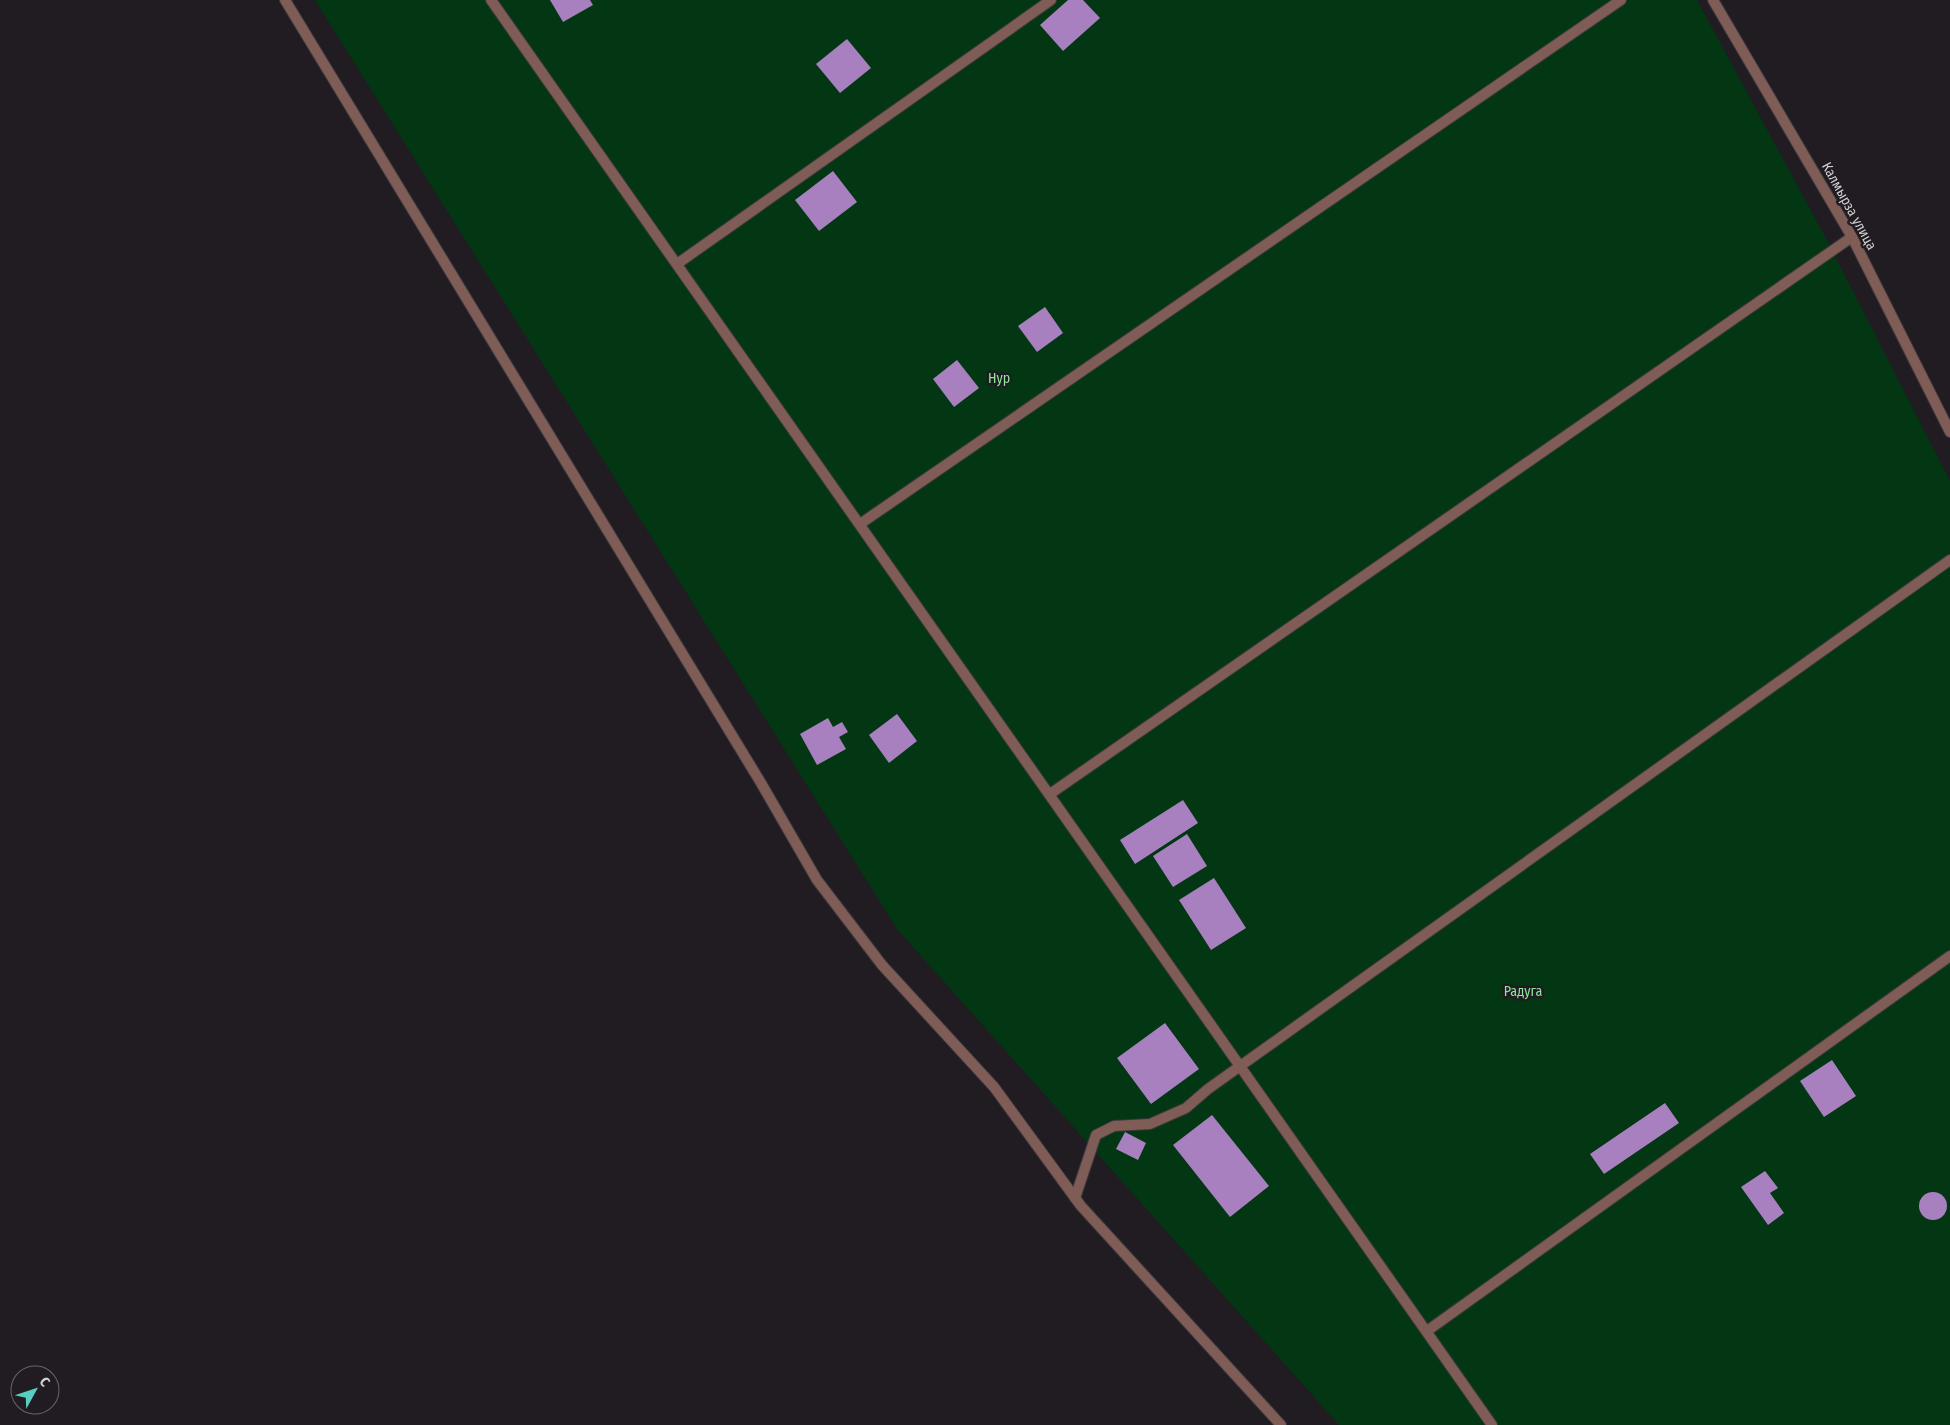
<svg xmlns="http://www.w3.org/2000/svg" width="1950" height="1425" viewBox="0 0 1950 1425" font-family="'Fira Sans Condensed',sans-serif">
<rect width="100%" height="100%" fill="#201c22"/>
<polygon fill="#033713" points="315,0 1697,0 1823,233 1950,481 1950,1425 1339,1425 897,929"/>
<g fill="#a880c0">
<polygon points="550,0 590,0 593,5 563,22"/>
<polygon points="1068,0 1083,0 1100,18 1063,51 1040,25"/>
<polygon points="847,39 871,68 840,93 816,64"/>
<polygon points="833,171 857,202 819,231 795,200"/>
<polygon points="1045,307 1063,333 1037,352 1018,326"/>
<polygon points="957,360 979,388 954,407 933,379"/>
<polygon points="897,714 917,741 889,763 869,735"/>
<polygon points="828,718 833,727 842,722 848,732 839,737 846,749 817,765 800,734"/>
<polygon points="1183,800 1198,823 1135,864 1120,840"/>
<polygon points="1187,834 1207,866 1173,887 1153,856"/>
<polygon points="1214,878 1246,928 1211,950 1179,900"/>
<polygon points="1165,1023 1199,1069 1151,1104 1117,1058"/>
<polygon points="1832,1060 1856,1096 1824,1117 1800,1081"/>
<polygon points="1665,1103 1679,1123 1604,1174 1590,1154"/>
<polygon points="1212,1115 1269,1186 1230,1217 1173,1145"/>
<polygon points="1125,1132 1146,1143 1138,1160 1116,1149"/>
<polygon points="1765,1171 1778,1188 1770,1193 1784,1213 1768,1225 1741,1187"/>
<circle cx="1933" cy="1206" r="14"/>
</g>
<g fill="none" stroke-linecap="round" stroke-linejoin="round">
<g stroke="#3d393f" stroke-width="12">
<polyline id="service" points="285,0 761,783 817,880 882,965 994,1087 1081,1206 1281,1425"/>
</g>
<g stroke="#3d393f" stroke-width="12">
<g id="minor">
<polyline points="491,0 1492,1425"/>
<polyline points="677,264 1051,0"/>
<polyline points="860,524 1621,0"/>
<polyline points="1050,794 1852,237"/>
<polyline points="1075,1198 1096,1135 1114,1126 1150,1124 1186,1108 1208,1089 1950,560"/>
<polyline points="1427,1331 1950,956"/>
</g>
</g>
<g stroke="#3d393f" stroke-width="12">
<polyline id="tertiary" points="1713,0 1852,237 1950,432"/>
</g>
<use href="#service" stroke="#7f5d56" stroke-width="10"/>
<use href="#minor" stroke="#7f5d56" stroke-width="10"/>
<use href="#tertiary" stroke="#7f5d56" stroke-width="10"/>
</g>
<g text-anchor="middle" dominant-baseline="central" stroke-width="5" stroke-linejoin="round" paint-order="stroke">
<g font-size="14" fill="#d3d0d5" stroke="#201c22">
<text transform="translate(1849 206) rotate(61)">Калмырза улица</text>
</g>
<g font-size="14" fill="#8ee79e" stroke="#201c22">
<text x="999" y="378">Нур</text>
<text x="1523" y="991">Радуга</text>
</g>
</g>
<g transform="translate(35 1390) rotate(50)"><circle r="24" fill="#201c22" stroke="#68646a"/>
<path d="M0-4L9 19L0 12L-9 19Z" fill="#57cec1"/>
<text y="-8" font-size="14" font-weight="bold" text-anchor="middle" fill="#d3d0d5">С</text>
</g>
</svg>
